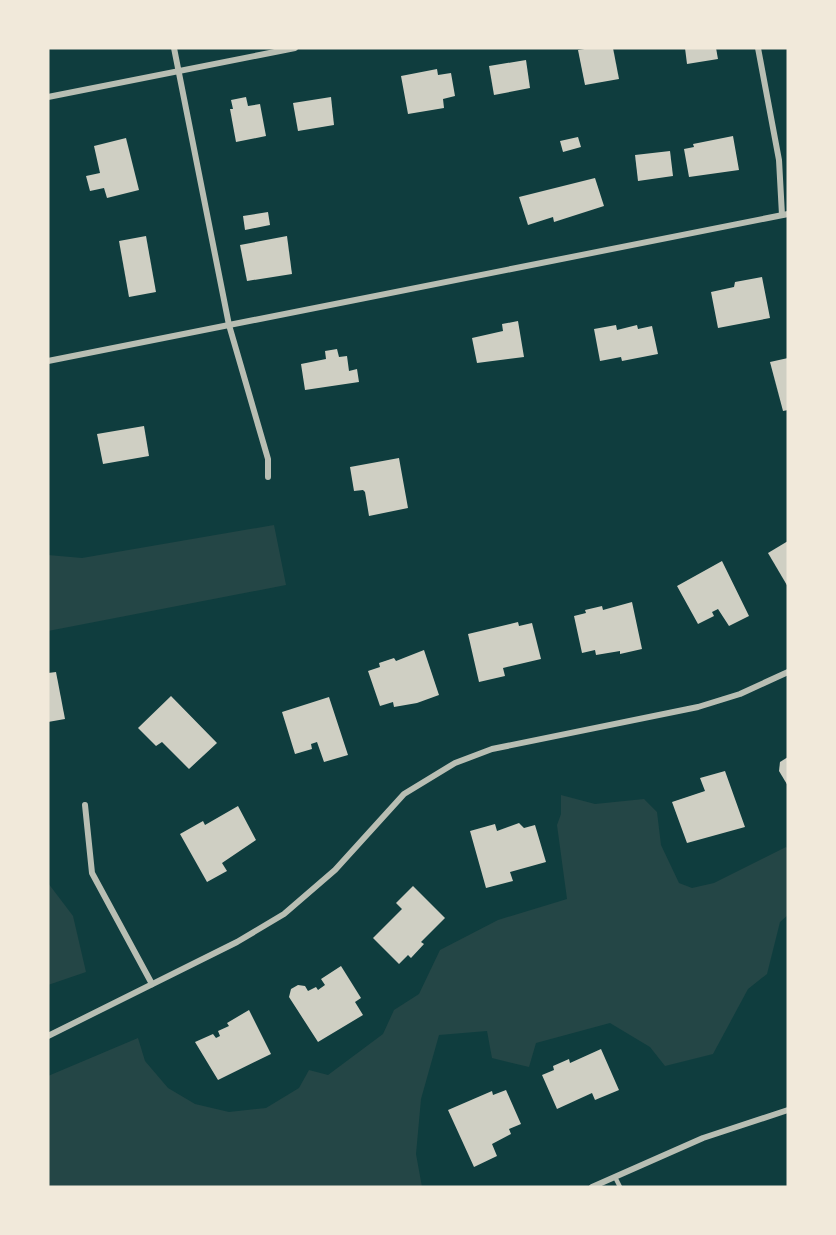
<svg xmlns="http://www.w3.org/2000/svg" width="836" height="1235" viewBox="0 0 836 1235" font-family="Lora,serif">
<rect width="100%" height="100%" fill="#0f3d3e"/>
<g fill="#244646">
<polygon points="274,525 286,585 48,631 48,555 82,558"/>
<polygon points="561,795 595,804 644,799 657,812 661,845 679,883 692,888 714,883 786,847 788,849 788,915 780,922 767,974 748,989 713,1054 665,1066 650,1047 610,1023 536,1043 529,1067 492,1058 487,1031 439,1035 421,1099 416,1154 422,1187 48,1187 48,1076 138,1038 145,1061 168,1088 195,1104 229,1112 266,1108 299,1088 309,1070 328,1075 383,1034 394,1010 419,994 440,950 498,920 567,899 557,825 561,814"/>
<polygon points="48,883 73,916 86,972 48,985"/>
</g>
<g fill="#cfcfc3">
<polygon points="591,48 613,48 619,79 585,85 578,50"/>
<polygon points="685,48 716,48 718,59 687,64"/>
<polygon points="526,60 530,88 494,95 489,66"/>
<polygon points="437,69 438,75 451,73 455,96 443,99 444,108 408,114 401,76"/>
<polygon points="246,97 248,106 260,104 266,136 236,142 230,109 233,109 231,100"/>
<polygon points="331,97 334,125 298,131 293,103"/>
<polygon points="733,136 739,170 689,177 684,149 694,147 693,144"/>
<polygon points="578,137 581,147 563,152 560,141"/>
<polygon points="126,138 139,190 107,198 104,188 90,191 86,176 100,173 94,146"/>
<polygon points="670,151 673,176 638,181 635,155"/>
<polygon points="595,178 604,206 554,222 553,217 528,225 519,197"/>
<polygon points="268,212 270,225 245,230 243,216"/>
<polygon points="146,236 156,292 129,297 119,241"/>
<polygon points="287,236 292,274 247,281 240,245"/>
<polygon points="762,277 770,318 718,328 711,292 734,287 735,282"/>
<polygon points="518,321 524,357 477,363 472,338 503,331 502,324"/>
<polygon points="616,325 617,330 637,325 638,329 652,326 658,354 622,361 621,357 600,361 594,329"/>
<polygon points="337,349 339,357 347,356 349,371 357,369 359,382 305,390 301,364 326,359 325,351"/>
<polygon points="788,358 788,410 783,411 770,362"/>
<polygon points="144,426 149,456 103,464 97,434"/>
<polygon points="399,458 408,508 369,516 365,492 363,490 354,491 350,467"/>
<polygon points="788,541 788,587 768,553"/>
<polygon points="722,561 749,616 729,626 718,609 712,612 714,616 698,624 677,586"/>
<polygon points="632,602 642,649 620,654 620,651 596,655 595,650 582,653 574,616 586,613 585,610 602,606 603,610"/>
<polygon points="518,622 519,626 532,623 541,659 503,668 505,676 479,682 468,634"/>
<polygon points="424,650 439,695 417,703 394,707 393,702 380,706 368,671 380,667 379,663 394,658 396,661"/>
<polygon points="56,672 65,719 48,722 48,673"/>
<polygon points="171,696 217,743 189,769 162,742 156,746 138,728"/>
<polygon points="329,697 348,755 324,762 317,742 311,744 312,749 295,754 282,712"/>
<polygon points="788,757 788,786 779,771 780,762"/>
<polygon points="725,771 745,827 687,843 672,802 705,791 700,778"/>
<polygon points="238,806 256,840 222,863 227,871 207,882 180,834 203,821 205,825"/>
<polygon points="519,823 524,828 535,825 546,862 510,872 513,881 486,888 470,831 495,824 497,831"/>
<polygon points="413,886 445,918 421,942 424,944 411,958 408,955 399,964 373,938 402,909 396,903"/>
<polygon points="341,966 361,998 355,1002 363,1015 318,1042 289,997 291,989 298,985 305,986 308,991 316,987 318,990 325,985 321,979"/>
<polygon points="249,1010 271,1054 218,1080 195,1042 213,1034 216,1038 220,1036 218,1031 229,1026 227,1023"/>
<polygon points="601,1049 619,1090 595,1100 592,1093 557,1109 542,1075 554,1070 553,1066 569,1059 570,1063"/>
<polygon points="506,1090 521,1124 509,1129 511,1134 492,1144 497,1156 474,1167 448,1110 492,1091 493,1095"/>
</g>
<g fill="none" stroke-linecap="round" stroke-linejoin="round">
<polyline stroke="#b8beb3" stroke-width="4.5" points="615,1177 620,1187"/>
<g stroke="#b8beb3" stroke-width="6">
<polyline points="174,48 229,325 268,459 268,477"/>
<polyline points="758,48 779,160 782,215"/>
<polyline points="48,97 295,48"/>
<polyline points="48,361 788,214"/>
<polyline points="85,805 92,873 152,984"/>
<polyline points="48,1036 237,942 284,914 335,870 404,794 455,763 492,749 698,707 740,694 788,672"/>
<polyline points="592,1187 703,1138 788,1110"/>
</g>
</g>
<rect width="836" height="1235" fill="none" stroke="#f1e9da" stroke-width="99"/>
</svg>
